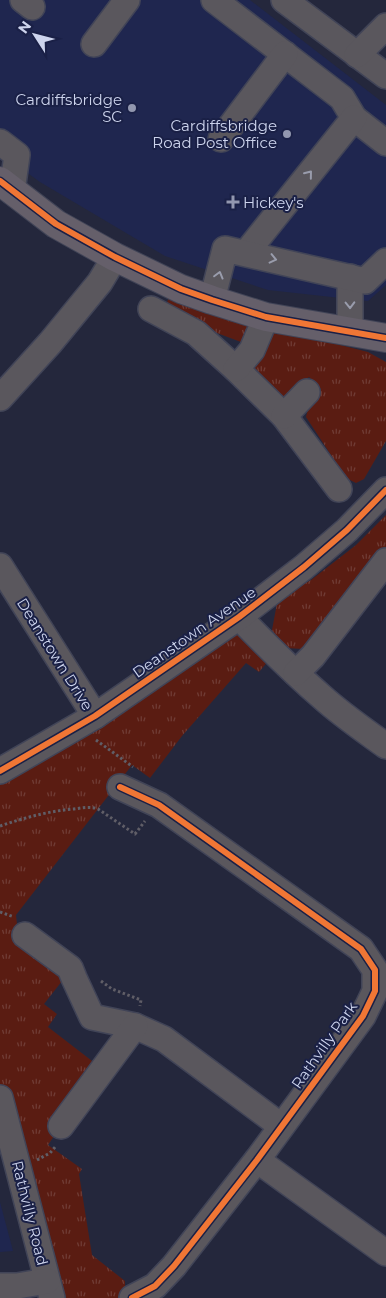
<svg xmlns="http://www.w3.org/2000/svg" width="386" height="1298" viewBox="0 0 386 1298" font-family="Montserrat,sans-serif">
<defs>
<pattern id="grass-tufts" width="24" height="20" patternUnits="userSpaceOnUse" patternTransform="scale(1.25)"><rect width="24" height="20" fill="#5a1c12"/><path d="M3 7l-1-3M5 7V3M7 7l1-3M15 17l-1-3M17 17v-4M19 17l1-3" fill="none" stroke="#703c35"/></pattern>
</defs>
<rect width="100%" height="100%" fill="#24273c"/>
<g fill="#1f264f">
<polygon points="0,0 250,0 386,105 386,285 368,301 268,290 165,256 40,182 0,153"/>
<polygon points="0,1202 13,1251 0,1252"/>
</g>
<g fill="url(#grass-tufts)">
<polygon points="171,292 251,321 249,336 241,342 163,313"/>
<polygon points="277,329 368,352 386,362 386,441 364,479 356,483 346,478 306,417 310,401 321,389 309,377 284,397 254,373 255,353 263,338"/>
<polygon points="386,515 386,555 304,649 285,648 272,630 278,598 311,580 356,545"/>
<polygon points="239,619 274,654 259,672 246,663 182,736 150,778 132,765 16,915 19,943 66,976 44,1004 57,1014 48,1027 96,1064 56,1133 48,1145 82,1169 79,1174 92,1255 125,1281 125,1298 52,1298 0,1096 0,772"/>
</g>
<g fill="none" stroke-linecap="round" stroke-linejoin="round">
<g stroke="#414457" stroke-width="28">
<g id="minor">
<polyline points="23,0 32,7"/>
<polyline points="214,0 342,98 354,118 386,143"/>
<polyline points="284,0 386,76"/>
<polyline points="94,44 127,0"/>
<polyline points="357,55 386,26"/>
<polyline points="221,139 285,54"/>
<polyline points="0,142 17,155 12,191"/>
<polyline points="246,253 354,118"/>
<polyline points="350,277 350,332"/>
<polyline points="212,300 225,249 365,281 386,261"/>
<polyline points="151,309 196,333 236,369 284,416 339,489"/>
<polyline points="236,369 252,350 266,317"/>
<polyline points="0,398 50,343 100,282 115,257"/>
<polyline points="284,416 307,392"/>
<polyline points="0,566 95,716"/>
<path d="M239 617C266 645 293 672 322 697 342 715 364 730 386 746"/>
<polyline points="296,673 313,656 386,561"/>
<polyline points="0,771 95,716 239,617 304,567 347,530 386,490"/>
<polyline points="120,787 159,805 361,949 375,970 375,991 363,1016 257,1160 174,1266 155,1286 132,1298"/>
<polyline points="25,935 70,968 74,978 92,1017 135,1026 164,1039 281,1126"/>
<polyline points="0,1098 52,1298"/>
<polyline points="61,1126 135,1026"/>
<polyline points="257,1160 386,1253"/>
<polyline points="0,1286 17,1286 47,1281"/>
</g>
</g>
<g stroke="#414457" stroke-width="30">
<polyline id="major" points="0,181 56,224 115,257 181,289 212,300 266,317 386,338"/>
</g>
<g stroke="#605e67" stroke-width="3" stroke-dasharray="2.5 2.5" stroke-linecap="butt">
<polyline points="96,740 133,767"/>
<path d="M0 826C24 818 48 811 74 809 82 808 90 806 98 809L135 834 145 821"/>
<polyline points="0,912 14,917"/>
<polyline points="101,981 112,989 141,1000 140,1006"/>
<polyline points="37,1160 50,1153 56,1146"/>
</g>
<use href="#minor" stroke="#5a575d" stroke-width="25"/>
<use href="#major" stroke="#655f6a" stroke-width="28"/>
<g stroke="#1a2046" stroke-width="9">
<g id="cycleway">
<polyline points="0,181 56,224 115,257 181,289 212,300 266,317 386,338"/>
<polyline points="0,771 95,716 239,617 304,567 347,530 386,490"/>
<polyline points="120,787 159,805 361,949 375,970 375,991 363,1016 257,1160 174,1266 155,1286 132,1298"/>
</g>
</g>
<use href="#cycleway" stroke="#f07635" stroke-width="6"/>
</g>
<defs><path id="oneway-chevron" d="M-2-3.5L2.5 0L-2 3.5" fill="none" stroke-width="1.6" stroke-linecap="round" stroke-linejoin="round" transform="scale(1.25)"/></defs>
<g stroke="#999cac">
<use href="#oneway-chevron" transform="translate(309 174) rotate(-51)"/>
<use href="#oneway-chevron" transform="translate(273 259) rotate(13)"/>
<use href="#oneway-chevron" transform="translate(219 275) rotate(-75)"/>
<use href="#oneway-chevron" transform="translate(350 305) rotate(89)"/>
</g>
<g fill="#9297af" stroke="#1a2046" stroke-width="2">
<circle cx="132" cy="108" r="5"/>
<circle cx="287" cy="134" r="5"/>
<path d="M230.5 194.5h5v5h5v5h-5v5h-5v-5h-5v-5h5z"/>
</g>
<g text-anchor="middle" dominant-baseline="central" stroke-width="4" stroke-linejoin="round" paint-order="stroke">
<g font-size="15" fill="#cdd4ed" stroke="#1a2046" text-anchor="end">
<text x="122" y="99">Cardiffsbridge<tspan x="122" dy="17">SC</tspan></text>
<text x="277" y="125">Cardiffsbridge<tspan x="277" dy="17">Road Post Office</tspan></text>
<text x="243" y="202" text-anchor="start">Hickey's</text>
</g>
<g font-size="15" fill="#cdd4ed" stroke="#1a2046">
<text transform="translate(194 632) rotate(-35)">Deanstown Avenue</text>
<text transform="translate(55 654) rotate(58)">Deanstown Drive</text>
<text transform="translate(324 1045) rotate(-55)">Rathvilly Park</text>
<text transform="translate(30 1213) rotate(76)">Rathvilly Road</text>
</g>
</g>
<g transform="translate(35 35) rotate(306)" stroke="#1a2046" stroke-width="4" paint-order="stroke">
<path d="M0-4L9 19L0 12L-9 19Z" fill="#cdd4ed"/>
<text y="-8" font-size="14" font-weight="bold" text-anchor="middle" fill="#cdd4ed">N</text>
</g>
</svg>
